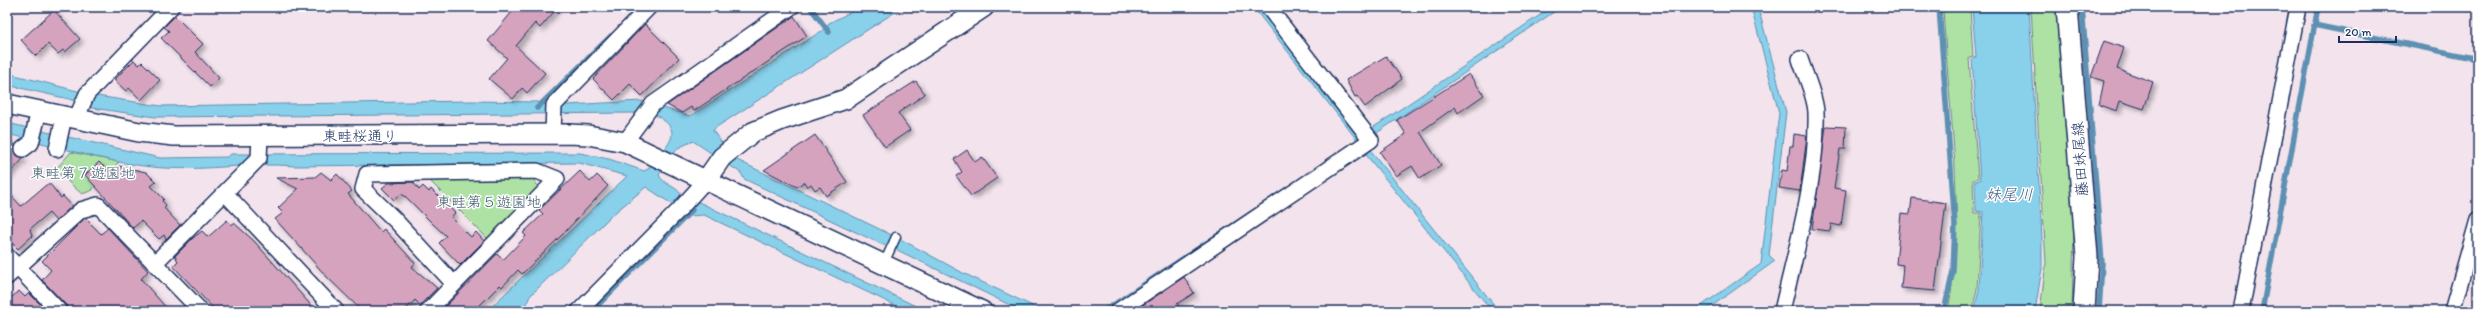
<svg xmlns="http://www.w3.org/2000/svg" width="2485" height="318" viewBox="0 0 2485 318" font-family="Itim,'Klee One',sans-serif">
<defs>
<filter id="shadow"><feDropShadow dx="3.5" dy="3.5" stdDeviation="2" flood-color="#0004"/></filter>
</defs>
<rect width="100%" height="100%" fill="#f3e3ec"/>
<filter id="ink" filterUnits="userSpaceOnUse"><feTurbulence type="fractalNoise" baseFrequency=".025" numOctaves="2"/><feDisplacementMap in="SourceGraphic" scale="8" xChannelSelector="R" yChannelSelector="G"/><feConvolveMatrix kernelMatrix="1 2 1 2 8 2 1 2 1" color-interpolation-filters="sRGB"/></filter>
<g filter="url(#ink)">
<g fill="#aee2a4" stroke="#648881">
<path d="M1943 7H1970L1973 57 1969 58 1978 178 1973 180 1974 213H1981L1977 289 1972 311H1948C1967 211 1948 108 1943 7Z"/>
<polygon points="2031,7 2058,7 2074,231 2072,311 2040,311 2046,263"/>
<polygon points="71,152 119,162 93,188 93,190 82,194 55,170"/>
<polygon points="532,175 539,189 489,240 428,179"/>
</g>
<g fill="#89d0ea" stroke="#5d90b2">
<path d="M861 7H903L715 128 713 131 733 158 904 241 963 273 1043 311H1022L887 245H883L744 179 741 173 693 141 678 148 659 175C664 186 679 186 682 197L701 203 926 311H907L704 215 690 216 646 187 612 215 530 296 523 311H487L627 176 579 163 294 166C251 162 207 171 164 168 113 165 57 146 7 134V123L160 158 227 157 231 154 580 153 609 159 644 171 648 169C672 140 689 129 643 109L636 113 155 117 92 108 69 99 7 85V73L97 96 161 106 471 101 538 102 549 106 641 101 690 116 823 30 829 23Z"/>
<polygon points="1253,7 1261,7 1362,135 1552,7 1561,7 1368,139 1372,152 1499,311 1492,311 1367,156 1366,147 1111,311 1100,311 1357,140"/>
<polygon points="1751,7 1758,7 1786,112 1769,255 1775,261 1705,311 1694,311 1761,264 1779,113"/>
<polygon points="1972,7 2029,7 2042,239 2042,268 2035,311 1974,311 1979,290 1983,212 1976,211 1975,181 1980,180 1972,59 1976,57"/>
</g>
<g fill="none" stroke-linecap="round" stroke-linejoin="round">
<g stroke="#5d90b2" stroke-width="5.5">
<polyline points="810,7 829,32"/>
<polyline points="1939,7 1955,225 1953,271 1944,311"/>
<polyline points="2082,7 2102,263 2099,311"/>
<polyline points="2314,25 2478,59"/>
<polyline points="537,108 611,36"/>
<polyline points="592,311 692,210"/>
<polyline points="2262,311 2318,7"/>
</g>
</g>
<g fill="#d6a3be" stroke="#1b2f5e" filter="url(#shadow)">
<polygon points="516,7 558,7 540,28 535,23 516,46 545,73 527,93 522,88 513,99 489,79 507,58 488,41"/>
<polygon points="54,10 80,39 65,52 63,50 58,54 48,44 36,56 21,40"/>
<polygon points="175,16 203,44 195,52 219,78 210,87 161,38 169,31 164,27"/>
<polygon points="794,16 807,36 694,111 691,107 682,113 667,105"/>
<polygon points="645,24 679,58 642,96 630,84 614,100 593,79"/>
<polygon points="2104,41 2124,48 2117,69 2153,82 2144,109 2120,101 2117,111 2099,105 2104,81 2091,77"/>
<polygon points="1386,56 1402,79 1365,107 1357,96 1355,97 1346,80"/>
<polygon points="134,60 139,65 142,62 160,80 141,100 129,88 126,91 114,80"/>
<polygon points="1469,74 1484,95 1458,113 1455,107 1420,132 1441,165 1420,179 1412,166 1396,176 1380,152 1406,134 1397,120"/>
<polygon points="916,81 925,94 898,113 910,130 885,147 863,115"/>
<polygon points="1826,126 1846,127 1845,149 1840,149 1834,188 1846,190 1841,226 1831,224 1830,231 1812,229"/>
<polygon points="1794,134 1807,136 1800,191 1779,188 1782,170 1787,171 1790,146 1793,146"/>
<polygon points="815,135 847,182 826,196 820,187 815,190 811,184 807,187 804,182 797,187 764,170"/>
<polygon points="7,137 15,145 16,155 24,158 7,176"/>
<polygon points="967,150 975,162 982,157 997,178 971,196 956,176 962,172 954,159"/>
<polygon points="99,162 111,174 119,166 146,172 156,182 151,186 164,199 162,201 166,205 164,208 180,225 166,239 164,235 159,239 141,221 133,228 85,175"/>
<polygon points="580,171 590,182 597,175 608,186 564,233 522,274 518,270 502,287 500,285 474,311 441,311 497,254 503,260 526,236 523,233 543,214 539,210"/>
<polygon points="321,172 331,180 337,174 352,191 348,194 381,232 384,229 415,263 412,267 437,288 420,305 415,300 404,311 362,311 327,277 275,219 283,213 278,208 298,189 276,178 315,177"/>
<polygon points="413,182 419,190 423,186 429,192 431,189 455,213 451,217 471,237 476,232 484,241 460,265 439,243 446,236 434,225 405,196 401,194 394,200 382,188 388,183"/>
<polygon points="50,184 61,198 63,196 72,206 56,221 49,213 30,229 32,236 18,249 7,238 7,191 21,206 46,185"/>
<polygon points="1912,198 1946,203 1935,291 1901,288 1903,265 1896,264 1901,213 1910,214"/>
<polygon points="85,218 101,234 108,228 135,257 148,271 141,279 169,311 68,311 66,305 42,280 51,270 42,261"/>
<polygon points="227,220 231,225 234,223 254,241 316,311 216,311 173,266 178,261 175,256 193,238 202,231 208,237"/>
<polygon points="1184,277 1194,293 1177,304 1182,311 1134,311"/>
<polygon points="19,291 25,297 29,293 47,311 7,311 7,301"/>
</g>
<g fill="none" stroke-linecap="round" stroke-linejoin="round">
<g stroke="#1b2f5e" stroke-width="11">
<polyline id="service" points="884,263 896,237"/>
</g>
<g stroke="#1b2f5e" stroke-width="18">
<g id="minor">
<polyline points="76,119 87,94 171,7"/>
<polyline points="553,135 554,105 649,7"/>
<polyline points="625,142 653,104 791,7"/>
<polyline points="23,149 31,143 39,111"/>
<polyline points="57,149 64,117"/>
<polyline points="225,193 336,311"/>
<polyline points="7,256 59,311"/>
<polyline points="155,263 259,158 260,137"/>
<polyline points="7,277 81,210 98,205 201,311"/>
<polyline points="428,311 557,179 537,171 367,174 363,189 395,220 454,284"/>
<polyline points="579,311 678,211 706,180"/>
<polyline points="1118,311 1371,140 1268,7"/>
<path d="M1782 311C1796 249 1818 175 1816 112 1815 95 1805 75 1800 59"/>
<polyline points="2241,311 2298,7"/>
<polyline points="2452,311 2478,220"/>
</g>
</g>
<g stroke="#1b2f5e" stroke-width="22">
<g id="tertiary">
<polyline points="7,104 139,132 174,136 569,134 588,135 625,142 982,311"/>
<polyline points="706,180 722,157 753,132 782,120 846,99 984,7"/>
</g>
</g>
<g stroke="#1b2f5e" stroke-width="24">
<polyline id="secondary" points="2067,7 2087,257 2084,311"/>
</g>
<use href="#service" stroke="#fff" stroke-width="8"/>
<use href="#minor" stroke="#fff" stroke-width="15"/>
<use href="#tertiary" stroke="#fff" stroke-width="19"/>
<use href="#secondary" stroke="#fff" stroke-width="21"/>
</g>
</g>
<g text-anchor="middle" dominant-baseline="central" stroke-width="3" stroke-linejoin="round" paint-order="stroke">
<g font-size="15" fill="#1b2f5e" stroke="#fff">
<text x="360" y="136">東畦桜通り</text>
<text transform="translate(2080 159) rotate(-94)">藤田妹尾線</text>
</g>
<g font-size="15" fill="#405c70" stroke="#fff">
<text x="83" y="173">東畦第７遊園地</text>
<text x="489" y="202">東畦第５遊園地</text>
</g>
<g font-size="16" font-style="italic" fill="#3c5f88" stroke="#fff">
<text x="2009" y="194">妹尾川</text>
</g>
</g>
<rect width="2485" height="318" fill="none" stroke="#fff" stroke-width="24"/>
<rect x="12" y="12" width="2461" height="294" fill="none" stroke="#1b2f5e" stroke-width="1.5" filter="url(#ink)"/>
<path d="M2339 36v6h57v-6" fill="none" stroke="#1b2f5e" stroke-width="2"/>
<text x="2345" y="36" font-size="12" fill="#1b2f5e" stroke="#ffffff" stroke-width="3" paint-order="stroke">20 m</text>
</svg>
